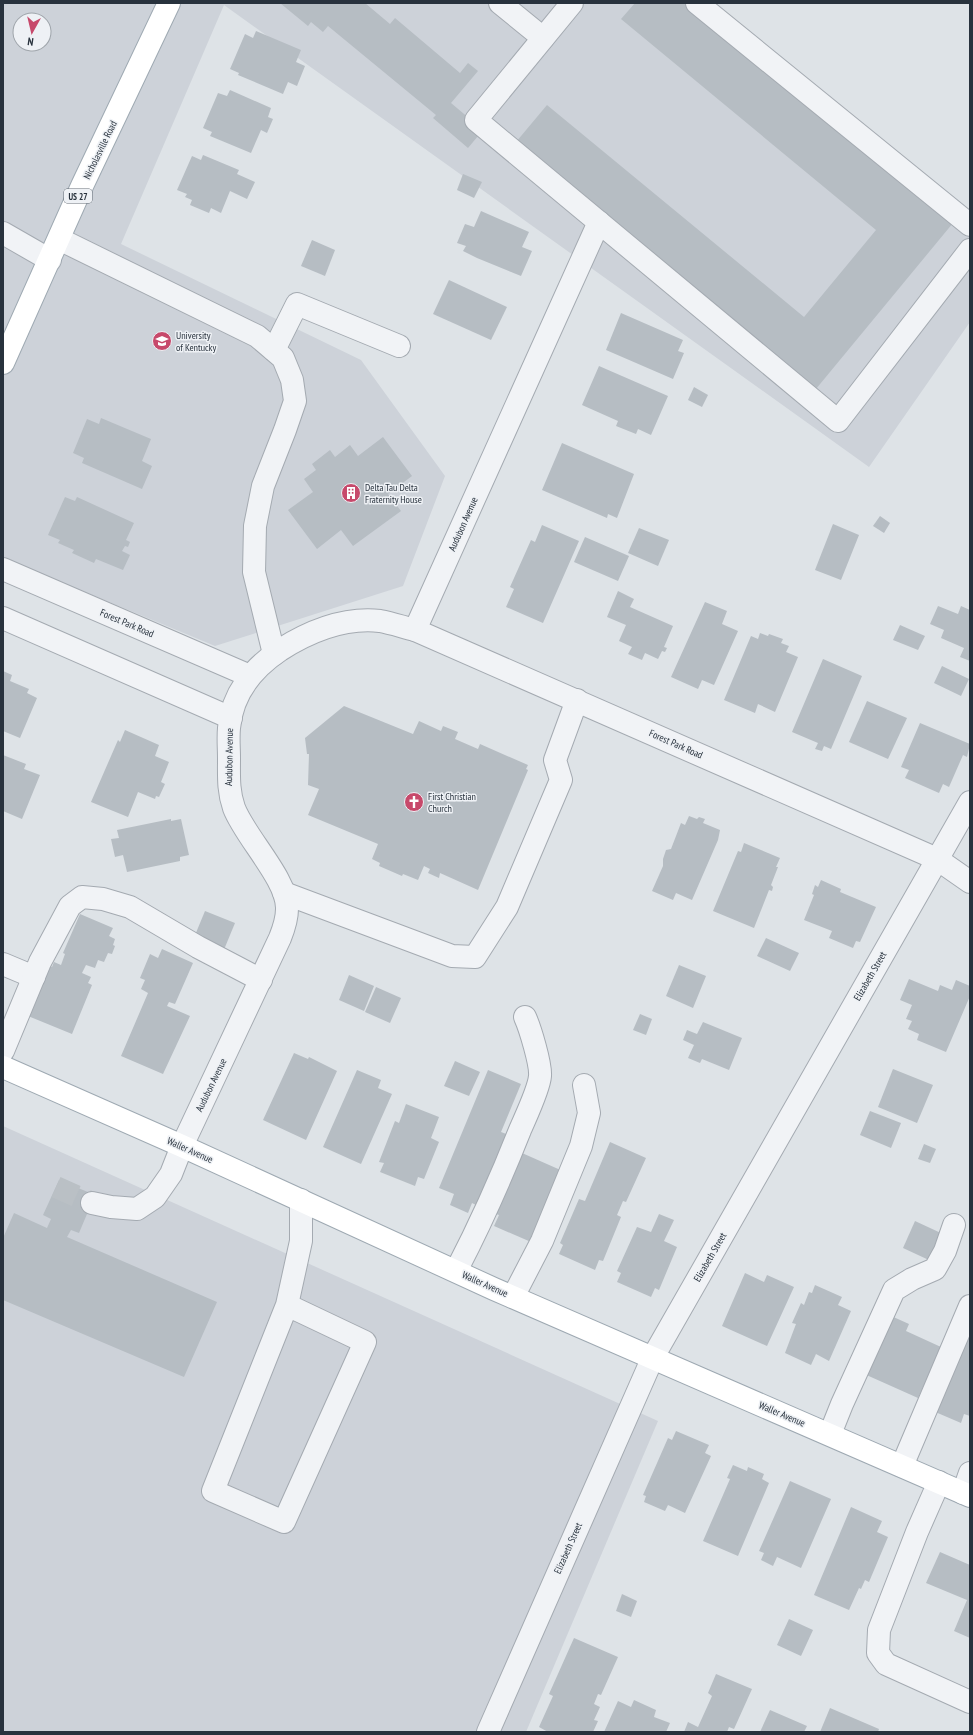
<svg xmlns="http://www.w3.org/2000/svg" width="973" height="1735" viewBox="0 0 973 1735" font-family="'PT Sans Narrow',sans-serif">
<rect width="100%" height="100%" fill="#dee3e7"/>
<g fill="#cdd2d9" fill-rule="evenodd">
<path d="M3 3H692L970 228V322L869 467 224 5 121 244 361 360 445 476 403 586 215 646 3 558ZM20 20H44V44H20Z"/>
<polygon points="3,1126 658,1421 526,1732 3,1732"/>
</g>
<g fill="#b6bdc3">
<polygon points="280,3 365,3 390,24 395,18 460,73 468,63 478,71 451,103 483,130 468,148 433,118 436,115 328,26 323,32 311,22 308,26"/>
<polygon points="635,3 686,3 953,223 811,395 511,148 547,105 804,317 876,230 621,19"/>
<polygon points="256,31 301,50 296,62 305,66 297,86 288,82 283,94 238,75 239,73 230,69 245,34 253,38"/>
<polygon points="230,90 271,108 268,117 273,119 267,133 261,130 251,153 210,136 212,132 203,128 218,93 227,96"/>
<polygon points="203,155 239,170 237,174 255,182 247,199 230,191 221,213 211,208 209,213 190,205 192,200 185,197 187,194 177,190 192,156 201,160"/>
<polygon points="463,174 482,182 474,198 457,190"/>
<polygon points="481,211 529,232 522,247 532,251 521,276 477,258 463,251 466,246 457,243 465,224 474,227"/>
<polygon points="312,240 335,250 325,276 301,266"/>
<polygon points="449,280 507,307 491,340 433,314"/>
<polygon points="621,313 683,340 678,351 684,353 673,379 606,350"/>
<polygon points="599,366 668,396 651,435 638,429 636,434 616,426 618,421 582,405"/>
<polygon points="694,387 708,395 702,407 688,400"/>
<polygon points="101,418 151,439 142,461 152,466 142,489 82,463 84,458 73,453 87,419 99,424"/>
<polygon points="383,437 412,476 388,494 401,511 353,546 341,530 317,549 288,510 313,492 304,479 316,470 312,464 330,450 335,457 350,445 358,456"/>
<polygon points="562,443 634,474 617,518 608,514 607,518 542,490"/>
<polygon points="65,497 75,501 77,497 134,523 126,540 130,542 128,547 125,546 122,551 130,555 123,570 96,559 94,563 72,553 74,550 58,543 60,540 48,535"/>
<polygon points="880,516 890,523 884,533 873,526"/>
<polygon points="833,524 859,535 841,580 815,570"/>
<polygon points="542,525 579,541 543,623 506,607 514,589 510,587 531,540 535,542"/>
<polygon points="639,528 669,540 658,566 628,553"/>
<polygon points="585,537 629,556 618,581 574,562"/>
<polygon points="618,591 634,599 630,607 673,626 664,647 667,648 665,652 662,651 658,659 645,653 642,660 628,654 632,647 619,641 626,625 607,617"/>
<polygon points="705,602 727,611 722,624 738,631 714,685 702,680 698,689 671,677"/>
<polygon points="938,606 958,614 961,606 970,610 970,661 960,657 964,648 941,638 944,630 930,624"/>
<polygon points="900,625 925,636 918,650 893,640"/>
<polygon points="760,633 768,636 769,634 783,639 781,643 789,646 786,652 798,657 775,712 758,704 755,713 724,700 751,636 758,639"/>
<polygon points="823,659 862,676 831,749 824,746 822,751 815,749 818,743 792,732"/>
<polygon points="942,666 969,679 961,696 934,683"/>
<polygon points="3,671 12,675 10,681 29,689 27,693 37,698 20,738 3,731"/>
<polygon points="867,701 907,718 888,759 849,742"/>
<polygon points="344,706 413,734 419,721 441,731 443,726 458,732 455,739 478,749 480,744 528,765 526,769 528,770 478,890 440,873 439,878 428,873 430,869 424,866 418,880 403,874 402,876 379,866 380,863 372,859 378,844 308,815 319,789 308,785 309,754 307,754 305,738"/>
<polygon points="920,723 970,744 967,757 963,755 949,787 943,784 939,793 905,778 909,770 901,767"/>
<polygon points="125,730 159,745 155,756 169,762 161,782 165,784 159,797 156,796 155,799 138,792 128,817 91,802 118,740 120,742"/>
<polygon points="3,755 26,764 24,769 40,775 22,819 3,811"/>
<polygon points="689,816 697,819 699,817 705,819 703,823 720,830 718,840 692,900 676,893 673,900 652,891 663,866 663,859 666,850 671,849 681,823 685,825"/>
<polygon points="171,819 171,821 181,819 189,855 180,857 180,861 127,872 123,855 115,857 111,839 119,838 117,830"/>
<polygon points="744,843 780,858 776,867 778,867 771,885 773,887 772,891 769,890 754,928 713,911 738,851 741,852"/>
<polygon points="821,880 841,889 840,892 876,907 860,942 856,941 853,948 829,938 832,931 804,920 814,895 812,894 815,885 818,887"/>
<polygon points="205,911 235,923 223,952 193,940"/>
<polygon points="80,914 113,928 109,936 115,939 113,945 115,946 112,954 108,953 104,962 98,960 95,968 86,965 82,973 91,977 88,983 92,985 72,1034 28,1016 49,965 52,967 54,962 61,965 65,954 63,953"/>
<polygon points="766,938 799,953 790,971 757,956"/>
<polygon points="162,949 193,963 175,1004 169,1002 167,1006 190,1016 163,1074 121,1056 148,993 141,989 145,980 140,978 150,954 158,958"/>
<polygon points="679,965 706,976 693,1008 666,996"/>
<polygon points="349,975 374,986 364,1011 339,1000"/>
<polygon points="909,979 938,991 940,985 952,990 956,980 970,986 970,996 946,1052 917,1040 919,1034 908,1029 912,1021 906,1019 912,1005 900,1000"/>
<polygon points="376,987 401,998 390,1023 365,1012"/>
<polygon points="640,1014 652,1019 646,1035 633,1030"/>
<polygon points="703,1022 742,1038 729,1070 702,1059 700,1063 688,1058 694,1045 683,1040 687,1030 697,1034"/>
<polygon points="294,1053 308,1059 309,1057 337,1071 306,1140 263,1120"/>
<polygon points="455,1061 480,1072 469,1096 444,1086"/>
<polygon points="893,1069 933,1085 917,1123 878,1107"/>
<polygon points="357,1070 381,1080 378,1088 392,1094 361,1164 323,1147"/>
<polygon points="488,1070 521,1084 501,1132 509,1135 476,1205 472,1203 468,1213 450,1205 454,1194 439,1188"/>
<polygon points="406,1104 439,1117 431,1138 439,1142 424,1179 418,1177 415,1186 380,1172 384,1163 379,1162 395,1121 399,1123"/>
<polygon points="870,1111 901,1123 891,1148 860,1135"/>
<polygon points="610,1142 646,1158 626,1202 623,1201 617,1215 621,1217 603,1261 599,1260 595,1270 559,1254 563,1245 560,1243 579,1199 585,1201"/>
<polygon points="924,1144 936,1149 930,1163 918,1159"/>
<polygon points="522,1153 565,1172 531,1242 494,1226 499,1215 496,1214"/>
<polygon points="59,1180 95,1195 79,1233 71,1230 67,1237 217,1302 184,1377 3,1300 3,1238 14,1213 47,1228 51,1219 43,1215"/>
<polygon points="659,1214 674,1220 664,1241 677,1247 659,1290 655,1288 651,1297 617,1282 621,1273 617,1271 637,1227 651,1232"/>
<polygon points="915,1221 943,1234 931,1261 903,1248"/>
<polygon points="745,1273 764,1282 767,1275 794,1287 767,1346 722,1326"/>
<polygon points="815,1285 842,1297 838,1305 851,1311 829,1361 816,1354 811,1365 785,1353 796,1324 792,1323 801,1303 804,1305 809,1292 812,1293"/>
<polygon points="889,1315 909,1324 906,1331 941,1347 918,1398 862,1373"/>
<polygon points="970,1331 970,1416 964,1414 961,1423 933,1411"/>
<polygon points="676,1431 709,1445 705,1453 711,1456 685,1513 668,1505 665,1511 644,1502 646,1496 643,1495 668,1438 672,1440"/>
<polygon points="733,1465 747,1471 748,1467 764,1474 762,1479 769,1483 738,1556 703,1541 730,1479 727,1478"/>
<polygon points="790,1481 831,1499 801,1568 777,1557 773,1566 761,1560 764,1553 759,1551"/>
<polygon points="851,1507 882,1521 877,1532 888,1537 869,1582 865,1580 861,1589 859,1588 849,1610 814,1595"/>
<polygon points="940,1552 970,1565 970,1638 954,1631 967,1600 926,1583"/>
<polygon points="622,1594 637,1601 631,1617 616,1611"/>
<polygon points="789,1619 813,1630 801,1656 777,1645"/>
<polygon points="574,1638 618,1657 601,1695 598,1694 594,1704 600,1707 594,1720 598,1721 593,1732 548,1732 539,1727 553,1696 549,1694"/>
<polygon points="716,1674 752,1689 734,1729 729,1727 727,1732 684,1732 688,1722 698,1727 712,1696 708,1693"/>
<polygon points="634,1700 656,1710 654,1717 670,1723 666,1732 604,1732 618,1701 631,1707"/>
<polygon points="830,1708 879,1729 878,1732 820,1732"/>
<polygon points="770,1710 807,1726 804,1732 760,1732"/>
</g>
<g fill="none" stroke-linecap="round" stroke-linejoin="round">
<polyline stroke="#bac0c5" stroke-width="22" stroke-dasharray="22 11" stroke-linecap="butt" points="56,1187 92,1203"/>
<g stroke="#a4aab1" stroke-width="24">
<g id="minor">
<polyline points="500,3 543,38"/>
<polyline points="572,3 476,120 838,421 970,250"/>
<polyline points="697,3 970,225"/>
<polyline points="3,233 50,260"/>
<polyline points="59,239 257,336 283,358 292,380 295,401 285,430 263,486 255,526 254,572 274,654"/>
<polyline points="274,350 297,304 399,346"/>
<polyline points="3,569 250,676"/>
<polyline points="3,618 231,718"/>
<polyline points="415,630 599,222"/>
<polyline points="284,893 452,956 475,957 507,907 561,780 555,760 577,700"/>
<polyline points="3,964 34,977"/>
<polyline points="3,1051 40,962 70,906 82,897 103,899 130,907 198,947 261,980"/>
<path d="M92 1203 111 1207 137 1209 155 1197 171 1174 182 1146 280 938C284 928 287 919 287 909 288 880 245 837 234 808 228 791 229 776 229 758 229 748 228 738 229 728 232 694 253 668 280 650 310 631 344 617 380 621 391 623 403 627 415 630L937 859 970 882"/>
<path d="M456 1271C480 1225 501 1178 520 1130 526 1116 539 1089 540 1076 541 1064 530 1028 525 1017"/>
<polyline points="513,1297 542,1241 581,1146 589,1113 584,1085"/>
<polyline points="287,1305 365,1342 284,1522 213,1491 287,1305 301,1241 301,1200"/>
<polyline points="830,1434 842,1404 894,1290 912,1279 935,1269 945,1251 954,1225"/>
<polyline points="902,1466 970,1306"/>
<polyline points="939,1482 917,1532 879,1630 878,1653 886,1664 970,1702"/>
<polyline points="963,1493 970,1473"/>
<polyline points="488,1732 653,1357 970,802"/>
</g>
</g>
<g stroke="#9ea9b2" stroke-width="24">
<g id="major">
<polyline points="3,363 82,186 169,3"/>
<polyline points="3,1067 182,1146 494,1289 970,1496"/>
</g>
</g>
<use href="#minor" stroke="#f1f3f6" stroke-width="22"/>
<use href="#major" stroke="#fff" stroke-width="22"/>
</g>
<defs>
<g id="university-disc" transform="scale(1)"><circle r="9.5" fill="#c7496b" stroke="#eef1f5"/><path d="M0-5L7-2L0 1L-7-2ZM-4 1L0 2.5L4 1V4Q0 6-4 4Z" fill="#fff"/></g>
<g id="building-disc" transform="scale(1)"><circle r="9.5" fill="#c7496b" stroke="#eef1f5"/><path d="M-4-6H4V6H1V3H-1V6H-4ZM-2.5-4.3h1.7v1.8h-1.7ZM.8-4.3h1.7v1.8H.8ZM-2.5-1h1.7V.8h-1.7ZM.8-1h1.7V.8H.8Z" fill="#fff"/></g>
<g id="church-disc" transform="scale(1)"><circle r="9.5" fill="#c7496b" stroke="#eef1f5"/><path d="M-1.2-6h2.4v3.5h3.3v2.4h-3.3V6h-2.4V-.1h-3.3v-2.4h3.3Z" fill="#fff"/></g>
</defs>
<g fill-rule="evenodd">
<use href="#university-disc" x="162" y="341"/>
<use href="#building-disc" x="351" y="493"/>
<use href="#church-disc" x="414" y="802"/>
</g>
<g text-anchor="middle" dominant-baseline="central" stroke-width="3" stroke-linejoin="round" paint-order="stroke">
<rect fill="#eef1f5" stroke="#636b74" stroke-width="1" x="64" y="189" width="28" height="14" rx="3"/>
<g font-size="9" font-weight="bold" fill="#28323d">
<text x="78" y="196">US 27</text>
</g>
<g font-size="10" fill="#28323d" stroke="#eef1f5">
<text transform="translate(100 150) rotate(-64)">Nicholasville Road</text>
<text transform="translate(463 524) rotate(-66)">Audubon Avenue</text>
<text transform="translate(127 623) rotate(23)">Forest Park Road</text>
<text transform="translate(676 744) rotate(24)">Forest Park Road</text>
<text transform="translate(229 757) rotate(-89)">Audubon Avenue</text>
<text transform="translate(870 976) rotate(-60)">Elizabeth Street</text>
<text transform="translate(211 1085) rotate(-64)">Audubon Avenue</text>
<text transform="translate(190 1150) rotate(24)">Waller Avenue</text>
<text transform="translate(710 1257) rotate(-60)">Elizabeth Street</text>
<text transform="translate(485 1284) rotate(24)">Waller Avenue</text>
<text transform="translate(782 1414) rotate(23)">Waller Avenue</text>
<text transform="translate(568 1548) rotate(-66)">Elizabeth Street</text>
</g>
<g font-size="10" fill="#28323d" stroke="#eef1f5" text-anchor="start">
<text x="176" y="335">University<tspan x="176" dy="12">of Kentucky</tspan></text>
<text x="365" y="487">Delta Tau Delta<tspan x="365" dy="12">Fraternity House</tspan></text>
<text x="428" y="796">First Christian<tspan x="428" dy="12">Church</tspan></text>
</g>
</g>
<rect width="973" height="1735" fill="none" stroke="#28323d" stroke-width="8"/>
<g transform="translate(32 32) rotate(188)"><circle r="19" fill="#eef1f5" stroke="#9fa5ab"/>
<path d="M0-3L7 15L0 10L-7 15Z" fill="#c7496b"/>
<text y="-6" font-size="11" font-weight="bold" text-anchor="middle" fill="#28323d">N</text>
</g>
</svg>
